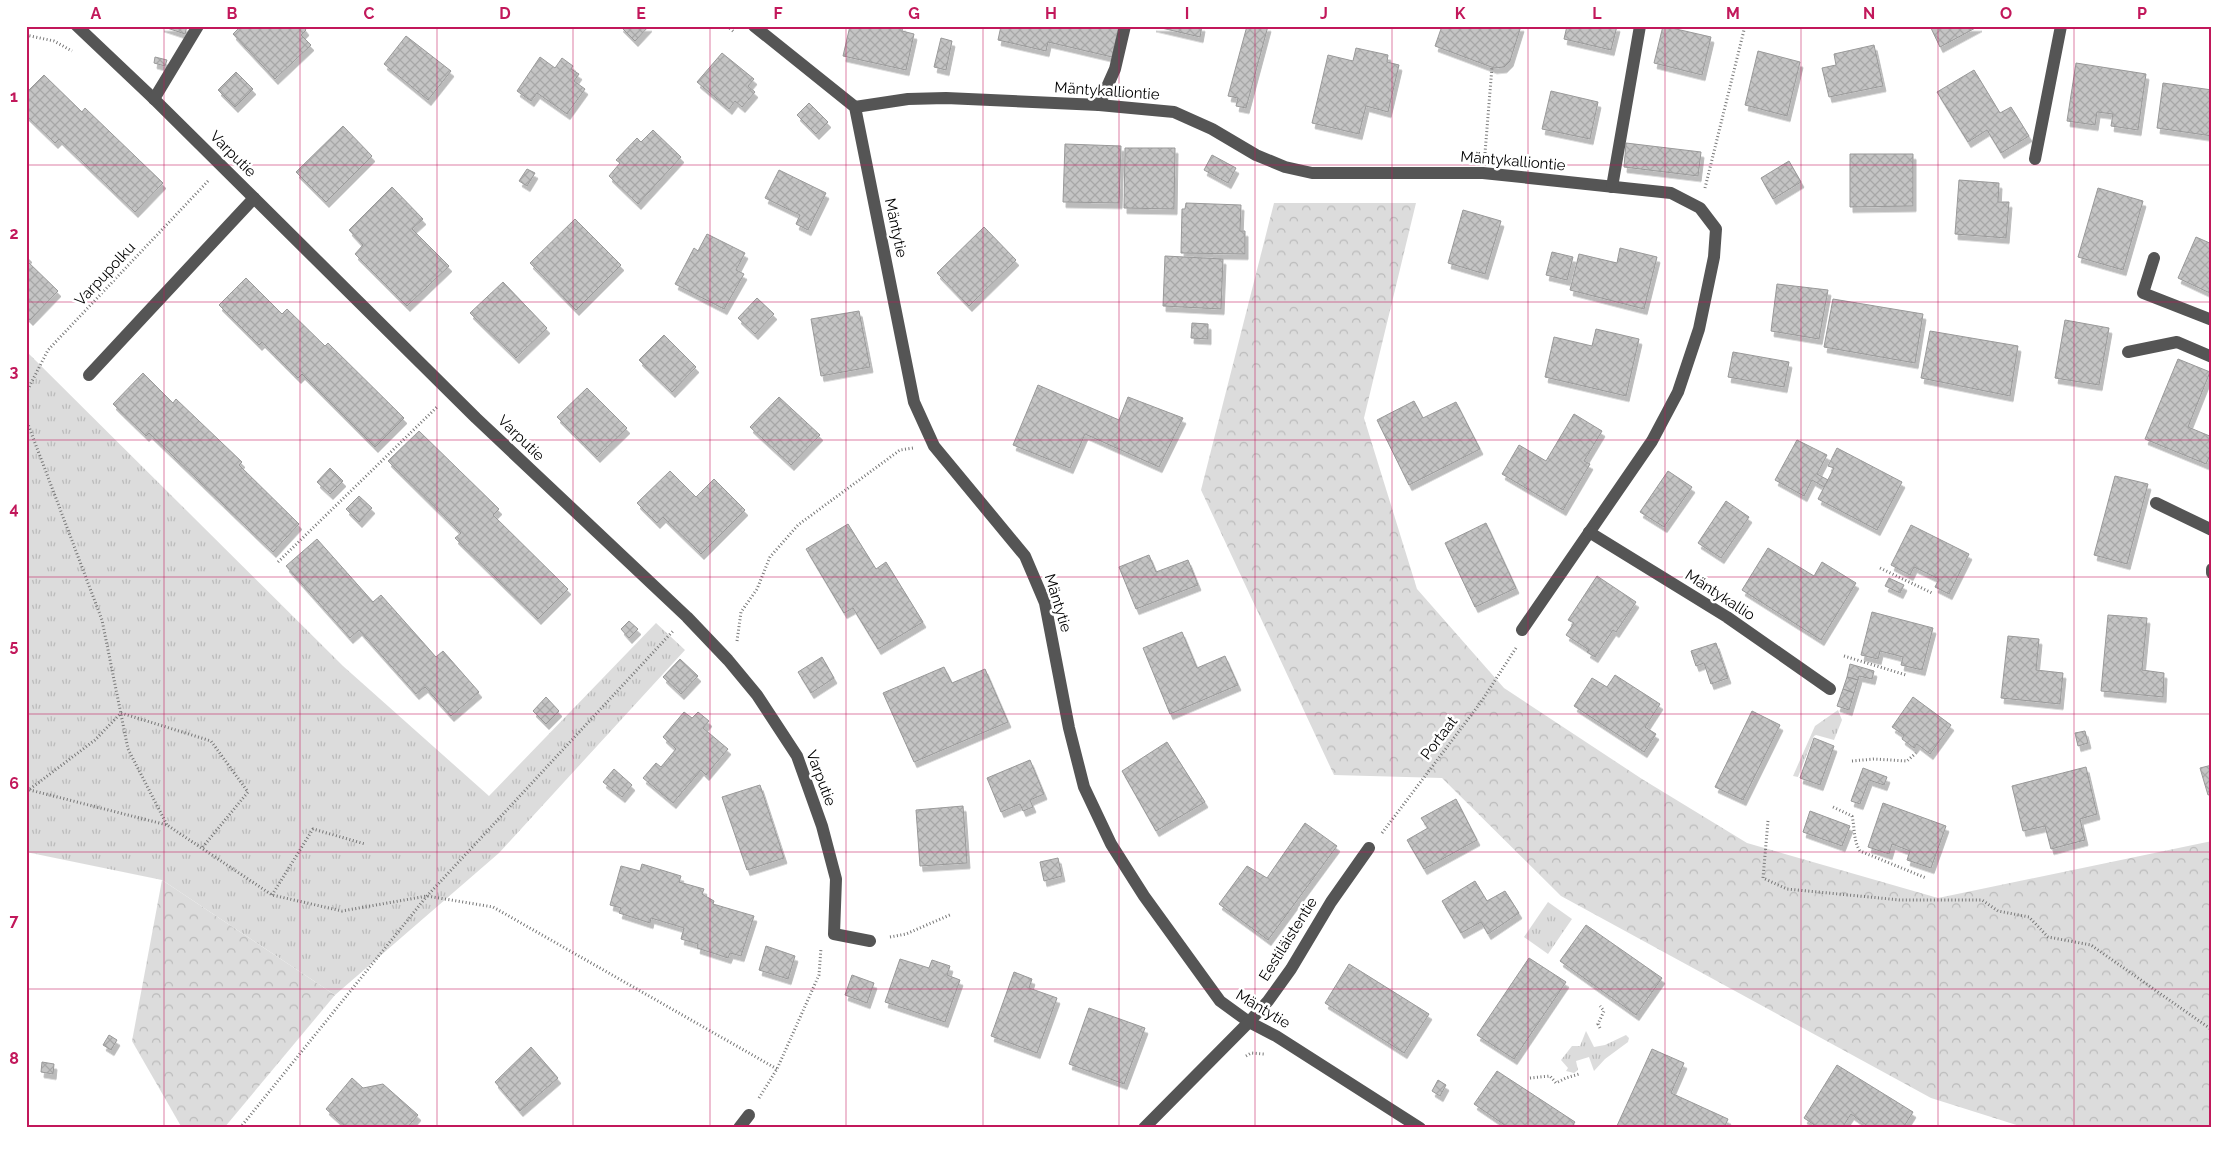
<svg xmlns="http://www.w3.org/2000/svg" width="2238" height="1154" viewBox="0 0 2238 1154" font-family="Raleway,sans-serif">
<defs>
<pattern id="grass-tufts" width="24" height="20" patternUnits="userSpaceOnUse" patternTransform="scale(1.25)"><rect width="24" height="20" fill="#dcdcdc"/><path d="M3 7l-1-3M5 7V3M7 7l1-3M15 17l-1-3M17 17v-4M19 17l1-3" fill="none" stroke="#bbb"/></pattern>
<pattern id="forest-crowns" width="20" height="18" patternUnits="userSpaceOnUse" patternTransform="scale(1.25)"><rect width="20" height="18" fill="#dcdcdc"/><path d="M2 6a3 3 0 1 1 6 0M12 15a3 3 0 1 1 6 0" fill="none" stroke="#bbb"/></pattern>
<pattern id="building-cross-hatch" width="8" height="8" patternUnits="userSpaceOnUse" patternTransform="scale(1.25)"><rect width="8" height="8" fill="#c4c4c4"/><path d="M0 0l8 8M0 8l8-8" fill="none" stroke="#a7a7a7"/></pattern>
<filter id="shadow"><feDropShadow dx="3" dy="5.5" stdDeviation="0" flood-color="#0004"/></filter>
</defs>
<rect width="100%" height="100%" fill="#fff"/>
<g fill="url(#grass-tufts)">
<polygon points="26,351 343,666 489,796 656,623 685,650 499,853 335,995 162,880 26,852"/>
<polygon points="1838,710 1842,720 1834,740 1816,735 1814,736 1798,777 1793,776 1815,726"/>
<polygon points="1548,902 1572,919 1548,954 1524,937"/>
<polygon points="1586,1031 1594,1047 1605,1045 1626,1035 1629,1038 1628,1042 1605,1059 1594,1071 1589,1057 1576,1061 1578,1070 1574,1073 1566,1071 1568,1068 1561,1060 1572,1046 1580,1046"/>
</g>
<g fill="url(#forest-crowns)">
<polygon points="1274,203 1416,203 1364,418 1417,589 1504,688 1642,779 1747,843 1938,898 2212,841 2212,1128 2026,1128 1931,1098 1561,896 1442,778 1334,775 1201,490"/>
<polygon points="162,880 335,995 224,1128 182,1128 132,1041"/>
</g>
<g fill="url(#building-cross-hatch)" stroke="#999" filter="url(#shadow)">
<polygon points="161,26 187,26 185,34"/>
<polygon points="241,26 303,26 306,30 301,35 311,45 275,79 233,34"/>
<polygon points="620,26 649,26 635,41"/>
<polygon points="850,26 903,26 902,31 914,34 906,70 843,56"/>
<polygon points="1001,26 1119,26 1112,57 1048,42 1046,51 998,40"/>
<polygon points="1153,26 1202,26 1200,37"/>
<polygon points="1247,26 1268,26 1246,108 1236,106 1238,98 1228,96"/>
<polygon points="1442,26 1521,26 1510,61 1504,67 1494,68 1435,46"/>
<polygon points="1567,26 1617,26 1611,50 1564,39"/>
<polygon points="1663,26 1711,37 1702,75 1654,63"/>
<polygon points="1930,26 1979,26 1940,47"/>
<polygon points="406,36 451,71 428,100 384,64"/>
<polygon points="941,38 952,41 946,70 934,67"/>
<polygon points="1874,45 1883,86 1829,97 1822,68 1836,65 1834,54"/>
<polygon points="1356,48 1388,55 1387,62 1399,65 1388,112 1366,106 1359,134 1312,123 1328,55 1353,61"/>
<polygon points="1758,51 1800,62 1787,116 1745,105"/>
<polygon points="722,53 754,79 748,86 755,92 742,107 735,101 729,109 697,82"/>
<polygon points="155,57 167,60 165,66 154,63"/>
<polygon points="540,57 555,68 562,58 573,66 571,69 579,74 574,81 585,89 567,114 537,93 531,101 517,91"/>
<polygon points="2076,63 2146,74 2138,130 2111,126 2113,114 2097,112 2095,125 2067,121"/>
<polygon points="1974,70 2000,113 2011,107 2029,136 2001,153 1987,130 1968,142 1937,92"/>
<polygon points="236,72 253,89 235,107 218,90"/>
<polygon points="44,75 82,112 85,108 163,183 135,212 59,139 55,143 26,115 26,93"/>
<polygon points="2163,83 2212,90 2212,136 2157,128"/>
<polygon points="1551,91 1598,102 1590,139 1542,129"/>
<polygon points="809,103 828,122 816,134 797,115"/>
<polygon points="343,126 372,156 326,202 296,172"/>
<polygon points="653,130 681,157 638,204 609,176 620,163 616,160 637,138 641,142"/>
<polygon points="1626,143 1701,152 1698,176 1624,167"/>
<polygon points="1065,144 1121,146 1119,203 1063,202"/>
<polygon points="1125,148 1175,148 1174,209 1124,208"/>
<polygon points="1850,154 1913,154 1913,206 1850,207"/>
<polygon points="1212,155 1236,168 1228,183 1204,170"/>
<polygon points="1789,161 1801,182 1773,199 1761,178"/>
<polygon points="527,169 535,173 527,186 519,181"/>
<polygon points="779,170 826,193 808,230 796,224 800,215 765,198"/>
<polygon points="1959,180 1999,183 1998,202 2009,202 2006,238 1955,234"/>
<polygon points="392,187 423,219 412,229 449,266 407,306 355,254 363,245 349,230"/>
<polygon points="2098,188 2143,201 2123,270 2078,257"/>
<polygon points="1186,203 1241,205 1240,231 1245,231 1245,254 1181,253 1182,209 1185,209"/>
<polygon points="1463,210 1501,221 1485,274 1448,263"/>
<polygon points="575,219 621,265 576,310 530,263"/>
<polygon points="984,227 1016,260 969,306 937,273"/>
<polygon points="707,234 745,253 736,270 744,274 724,309 675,284 694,248 698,251"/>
<polygon points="2196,237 2212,244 2212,294 2178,278"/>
<polygon points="1620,248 1657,257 1644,309 1570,290 1579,254 1617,263"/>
<polygon points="1552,252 1573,257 1567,280 1546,275"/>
<polygon points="26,254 29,257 26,260 58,291 30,320 26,316"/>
<polygon points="1165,256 1223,259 1221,309 1163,306"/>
<polygon points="246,278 282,314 287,309 325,346 328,343 404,418 375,447 302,374 298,378 262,342 259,345 219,305"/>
<polygon points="503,282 547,328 516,358 470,313"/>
<polygon points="1777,284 1828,290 1819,339 1771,331"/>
<polygon points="757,298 774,314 755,334 738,318"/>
<polygon points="1833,299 1923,314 1915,363 1824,347"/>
<polygon points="859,311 870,367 821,376 811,319"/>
<polygon points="2065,320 2109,328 2099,385 2055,378"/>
<polygon points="1192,323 1208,324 1208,339 1191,338"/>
<polygon points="1596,329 1639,339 1626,396 1545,377 1554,337 1592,346"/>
<polygon points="1930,331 2018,346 2010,396 1921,378"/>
<polygon points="664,335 696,367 672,392 639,360"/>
<polygon points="1733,352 1789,362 1784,387 1728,377"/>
<polygon points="2178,359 2210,372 2188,427 2212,437 2212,451 2206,464 2145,439"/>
<polygon points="143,373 173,403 176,399 242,462 239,465 299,524 273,552 149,433 146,436 113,404"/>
<polygon points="1038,385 1119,420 1128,397 1183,418 1159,467 1085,434 1070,468 1013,445"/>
<polygon points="587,388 627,428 597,457 557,417"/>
<polygon points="779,397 820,435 791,465 750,427"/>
<polygon points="1414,401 1423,418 1456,402 1480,449 1409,485 1377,420"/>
<polygon points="1574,414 1602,431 1584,461 1590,464 1563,510 1502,474 1519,445 1546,461"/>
<polygon points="419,431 499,509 493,515 568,589 538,619 455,538 461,533 388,461"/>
<polygon points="1797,440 1827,455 1817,474 1828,480 1824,487 1812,480 1804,496 1775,480"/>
<polygon points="1837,448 1902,482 1877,530 1818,499 1834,468 1828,466"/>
<polygon points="330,468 343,481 330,494 317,482"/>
<polygon points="670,471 696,497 714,479 745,510 701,554 663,517 657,523 637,503"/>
<polygon points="1668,471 1692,487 1664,527 1640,512"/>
<polygon points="2115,476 2148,484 2127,564 2094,555"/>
<polygon points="359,496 372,508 359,522 346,509"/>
<polygon points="1726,501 1749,517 1721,558 1698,543"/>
<polygon points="1486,523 1516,588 1475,607 1445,543"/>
<polygon points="848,524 876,569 886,562 923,622 878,649 853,608 844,613 806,549"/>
<polygon points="1911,525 1969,554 1949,594 1935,587 1939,579 1914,567 1910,575 1891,565"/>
<polygon points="317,539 373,602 381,595 436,657 443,651 479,692 451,716 425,687 416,694 359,630 350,638 286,566"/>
<polygon points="1768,548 1814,576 1822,562 1856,583 1821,640 1742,590"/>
<polygon points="1149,555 1156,572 1188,560 1198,585 1136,609 1119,567"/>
<polygon points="1597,576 1636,602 1616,632 1613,630 1595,657 1587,652 1589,650 1566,635 1574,623 1568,620"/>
<polygon points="1889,578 1904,585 1900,593 1885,586"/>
<polygon points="1872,612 1933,628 1922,670 1901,665 1903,657 1880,651 1878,659 1861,655"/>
<polygon points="2108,615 2147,618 2142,670 2164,673 2163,697 2101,691"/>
<polygon points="629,621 638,629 629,638 621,629"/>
<polygon points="1182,632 1197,668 1225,656 1238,685 1170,714 1143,648"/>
<polygon points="2008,636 2039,639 2036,670 2063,673 2060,704 2001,698"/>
<polygon points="1716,643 1728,678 1711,684 1704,663 1696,666 1691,651"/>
<polygon points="822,657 834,678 811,693 798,672"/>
<polygon points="680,659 698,676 681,694 663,677"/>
<polygon points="1850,664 1874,671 1872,679 1859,676 1858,680 1847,677"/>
<polygon points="944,667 952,683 985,669 1008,722 914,762 883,693"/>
<polygon points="1615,675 1660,704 1645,727 1656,734 1644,752 1574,706 1592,678 1607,687"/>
<polygon points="1847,677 1858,680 1854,693 1843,689"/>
<polygon points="1843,689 1854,693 1849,710 1837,706"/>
<polygon points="546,697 559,711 546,724 533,711"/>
<polygon points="1913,697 1951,725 1930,754 1917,744 1914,748 1902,739 1904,735 1892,727"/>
<polygon points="1752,711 1780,725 1743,800 1715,787"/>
<polygon points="684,712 692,718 698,712 709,721 703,728 728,749 706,775 701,770 673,803 643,778 656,763 661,767 676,749 663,737"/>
<polygon points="2085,731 2088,743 2078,746 2075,733"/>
<polygon points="1814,738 1834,746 1820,785 1800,778"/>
<polygon points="1167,742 1205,802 1156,831 1122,771"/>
<polygon points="1030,760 1044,794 1030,800 1033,807 1023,811 1020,804 1001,812 987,778"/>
<polygon points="2212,765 2212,794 2208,795 2200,768"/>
<polygon points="2086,767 2097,814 2080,819 2085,840 2051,849 2045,826 2023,831 2012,786"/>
<polygon points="1863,768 1887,777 1884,785 1869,780 1860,804 1851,801"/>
<polygon points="614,769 632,785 622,797 603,782"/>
<polygon points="760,785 784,858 747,870 722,797"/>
<polygon points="1456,799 1477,840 1424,869 1407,840 1428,828 1421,818"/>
<polygon points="1883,803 1946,826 1931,868 1907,860 1910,851 1892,844 1889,854 1868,847"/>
<polygon points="963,806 967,863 920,866 916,810"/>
<polygon points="1810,811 1850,826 1842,846 1803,832"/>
<polygon points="1305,823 1337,846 1268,940 1219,904 1247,866 1267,878"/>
<polygon points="1058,858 1062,876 1044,881 1040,862"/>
<polygon points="642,864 681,876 679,882 704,889 702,894 714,901 713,904 754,916 741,956 730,953 728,958 697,948 698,944 681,939 684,928 651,918 650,923 619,913 621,908 610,905 621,866 640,871"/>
<polygon points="1475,881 1487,901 1505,891 1519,913 1488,934 1481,922 1461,933 1442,901"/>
<polygon points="1586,925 1662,978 1636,1015 1560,961"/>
<polygon points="766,946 795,956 788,979 759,970"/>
<polygon points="1529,958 1566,982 1514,1059 1477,1035"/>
<polygon points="900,959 929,968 932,960 950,966 947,975 960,980 945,1022 885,1002"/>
<polygon points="1349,964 1429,1014 1404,1053 1325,1003"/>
<polygon points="1014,972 1032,979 1029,988 1057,998 1037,1053 991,1036"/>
<polygon points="852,975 874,983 867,1003 845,995"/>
<polygon points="1089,1008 1145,1028 1124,1084 1069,1064"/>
<polygon points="109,1035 117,1040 111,1050 103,1045"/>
<polygon points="531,1047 558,1078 520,1111 495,1082"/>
<polygon points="1652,1049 1684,1063 1671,1093 1728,1119 1724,1128 1616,1128"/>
<polygon points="42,1062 54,1064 53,1074 41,1072"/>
<polygon points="1837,1065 1913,1112 1903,1128 1870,1128 1851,1114 1842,1128 1819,1128 1804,1118"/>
<polygon points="1497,1071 1575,1122 1571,1128 1509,1128 1474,1104"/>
<polygon points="352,1078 363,1088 383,1084 418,1115 407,1128 347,1128 326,1109"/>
<polygon points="1438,1080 1446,1085 1440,1096 1432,1091"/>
</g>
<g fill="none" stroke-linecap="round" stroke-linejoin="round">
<g stroke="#777" stroke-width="3" stroke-dasharray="1 2.5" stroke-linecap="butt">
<polyline points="727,26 734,32"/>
<polyline points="26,35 54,41 72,51"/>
<polyline points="1485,153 1492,67"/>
<polyline points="1705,188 1745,26"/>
<polyline points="26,393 48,350 209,180"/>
<polyline points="26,419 102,620 128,749 167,825"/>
<polyline points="278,562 437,407"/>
<polyline points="1880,568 1932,593"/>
<polyline points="737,641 741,612 757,589 770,557 798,525 900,450 913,448"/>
<polyline points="1844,656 1906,675"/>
<polyline points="1852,761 1874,759 1907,761 1916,753"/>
<polyline points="26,789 167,825 272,895 342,911 427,896 493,907 777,1069"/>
<polyline points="30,789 95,740 121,713 211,741 248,792 202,848"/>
<path d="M1833 807 1852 816C1855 828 1853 840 1860 851L1926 878"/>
<polyline points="1768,821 1763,878 1787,889 1900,900 1982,900 1998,911 2029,917 2048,937 2091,945 2212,1030"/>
<polyline points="1382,833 1481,702 1516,648"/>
<polyline points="272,895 313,829 365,844"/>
<polyline points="890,937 906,934 952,914"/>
<polyline points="1600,1028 1598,1024 1604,1011 1600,1006"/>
<polyline points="1246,1056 1251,1053 1264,1054"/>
<polyline points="1530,1078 1550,1076 1556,1083 1566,1078 1579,1074"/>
<polyline points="759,1098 777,1069 819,975 821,948"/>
<polyline points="240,1128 427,896 673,631"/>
</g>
<g stroke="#555" stroke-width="12">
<polyline points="77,26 154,99 476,418 687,617 728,660 757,695 797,756 822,826 836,879 834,934 870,941"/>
<polyline points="754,26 855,107 914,402 934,446 1025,556 1045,603 1069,728 1084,787 1111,844 1144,896 1220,1001 1249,1022 1276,1036 1420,1128"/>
<polyline points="154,99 198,26"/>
<polyline points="1099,105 1115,69 1125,26"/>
<polyline points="855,107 908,99 946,98 1099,105 1174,112 1212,129 1256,155 1285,167 1312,173 1483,173 1671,193 1700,208 1716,229 1714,257 1699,329 1678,392 1652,441 1522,630"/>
<polyline points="2035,159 2061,26"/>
<polyline points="1612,187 1640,26"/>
<polyline points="2154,258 2143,293 2212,320"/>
<polyline points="2128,352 2177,342 2212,357"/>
<polyline points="89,375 254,198"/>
<polyline points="2156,503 2212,530"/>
<polyline points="1589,532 1727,617 1830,689"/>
<polyline points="2212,569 2212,573"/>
<polyline points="739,1128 749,1115"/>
<polyline points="1144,1128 1249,1022 1268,1001 1291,969 1331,902 1369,848"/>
</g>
</g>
<path fill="none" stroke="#c2185b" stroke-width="1" stroke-opacity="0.55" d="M164 26V1128M300 26V1128M437 26V1128M573 26V1128M710 26V1128M846 26V1128M983 26V1128M1119 26V1128M1255 26V1128M1392 26V1128M1528 26V1128M1665 26V1128M1801 26V1128M1938 26V1128M2074 26V1128M26 165H2212M26 302H2212M26 440H2212M26 577H2212M26 714H2212M26 852H2212M26 989H2212"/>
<g text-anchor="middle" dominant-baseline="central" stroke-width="5" stroke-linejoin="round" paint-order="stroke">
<g font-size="15" fill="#000" stroke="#fff">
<text transform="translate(1107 91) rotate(4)">Mäntykalliontie</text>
<text transform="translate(233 154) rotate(45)">Varputie</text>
<text transform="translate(1513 161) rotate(5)">Mäntykalliontie</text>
<text transform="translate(896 228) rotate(78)">Mäntytie</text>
<text transform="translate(105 274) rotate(-47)">Varpupolku</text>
<text transform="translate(521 438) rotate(44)">Varputie</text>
<text transform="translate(1720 595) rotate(33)">Mäntykallio</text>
<text transform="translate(1058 603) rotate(73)">Mäntytie</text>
<text transform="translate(1439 738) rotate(-53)">Portaat</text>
<text transform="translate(821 778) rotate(69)">Varputie</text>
<text transform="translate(1288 939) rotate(-58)">Eestiläistentie</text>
<text transform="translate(1263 1009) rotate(31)">Mäntytie</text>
</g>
</g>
<rect width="2238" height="1154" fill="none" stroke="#ffffff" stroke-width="55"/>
<rect x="28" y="28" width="2182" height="1098" fill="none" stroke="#c2185b" stroke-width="2"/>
<g font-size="16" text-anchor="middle" font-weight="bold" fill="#c2185b">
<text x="96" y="19">A</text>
<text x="232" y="19">B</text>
<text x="369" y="19">C</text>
<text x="505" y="19">D</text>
<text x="641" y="19">E</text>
<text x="778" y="19">F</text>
<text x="914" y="19">G</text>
<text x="1051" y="19">H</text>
<text x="1187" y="19">I</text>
<text x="1324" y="19">J</text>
<text x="1460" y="19">K</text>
<text x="1597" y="19">L</text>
<text x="1733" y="19">M</text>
<text x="1869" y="19">N</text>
<text x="2006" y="19">O</text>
<text x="2142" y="19">P</text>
<text x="14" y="102">1</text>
<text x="14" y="239">2</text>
<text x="14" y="377">3</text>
<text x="14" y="514">4</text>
<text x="14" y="651">5</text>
<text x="14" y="789">6</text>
<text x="14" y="926">7</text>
<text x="14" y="1064">8</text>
</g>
</svg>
